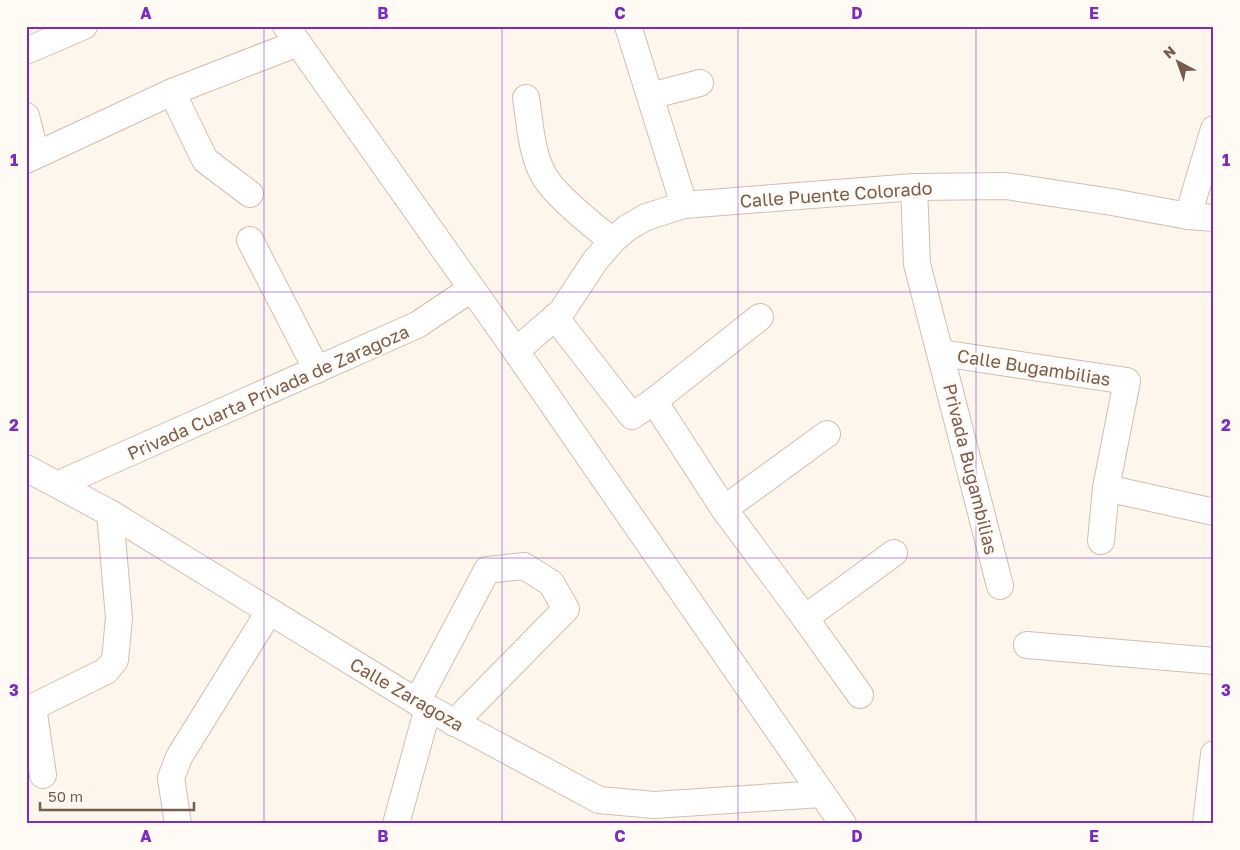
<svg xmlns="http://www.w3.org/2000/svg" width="1240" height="850" viewBox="0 0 1240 850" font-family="'Golos Text',sans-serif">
<rect width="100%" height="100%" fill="#fdf6ec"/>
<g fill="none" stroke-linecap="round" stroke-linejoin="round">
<g stroke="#d1beb0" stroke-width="28">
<g id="minor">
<polyline points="286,26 516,351 843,824"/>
<polyline points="628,26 684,205"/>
<polyline points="26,51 84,26"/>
<polyline points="172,92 205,160 250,194"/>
<polyline points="650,96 700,83"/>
<path d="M526 98C530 123 531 151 543 174 554 195 593 225 612 241"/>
<polyline points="26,116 36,155"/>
<polyline points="26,160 172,92 298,43"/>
<polyline points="914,187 917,264 1000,586"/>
<polyline points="1188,216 1214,129"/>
<polyline points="250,240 317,370"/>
<polyline points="555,317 632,416 654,401 760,317"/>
<polyline points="516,351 562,311 595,261 612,241 627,228 646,217 684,205 914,187 1006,186 1112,202 1188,216 1214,218"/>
<polyline points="941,353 1127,381 1106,488 1101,541"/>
<polyline points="654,401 724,509 805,618 860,695"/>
<polyline points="26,468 110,513 417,702 599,800 654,805 821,794"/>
<polyline points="59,484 417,325 471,289"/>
<polyline points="1106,488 1214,512"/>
<polyline points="724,509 827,434"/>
<polyline points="805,618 894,553"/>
<polyline points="1027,645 1214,661"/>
<polyline points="417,702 487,570 524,566 551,583 566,609 454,723"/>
<polyline points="33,707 43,775"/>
<polyline points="26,715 33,707 106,671 115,660 119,618 110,513"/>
<polyline points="178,824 171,778 179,757 269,612"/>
<polyline points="396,824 428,708"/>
<polyline points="1206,824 1214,754"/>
</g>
</g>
<use href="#minor" stroke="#fff" stroke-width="26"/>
</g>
<path fill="none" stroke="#7b2cbf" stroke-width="1" stroke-opacity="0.55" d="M264 26V824M502 26V824M738 26V824M976 26V824M26 292H1214M26 558H1214"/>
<g text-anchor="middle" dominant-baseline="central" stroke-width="4.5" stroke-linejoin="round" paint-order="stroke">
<g font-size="18" fill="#7a5c4d" stroke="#fffaf3">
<text transform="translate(836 194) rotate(-4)">Calle Puente Colorado</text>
<text transform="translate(1034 367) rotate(9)">Calle Bugambilias</text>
<text transform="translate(268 392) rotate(-24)">Privada Cuarta Privada de Zaragoza</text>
<text transform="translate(971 469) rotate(76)">Privada Bugambilias</text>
<text transform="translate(407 694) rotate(30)">Calle Zaragoza</text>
</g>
</g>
<rect width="1240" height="850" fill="none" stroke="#fffaf3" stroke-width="55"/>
<g transform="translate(1178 62) rotate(319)" stroke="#fffaf3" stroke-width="4" paint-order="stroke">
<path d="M0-4L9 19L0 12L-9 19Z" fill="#7a5c4d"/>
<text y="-8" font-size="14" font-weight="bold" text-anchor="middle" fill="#7a5c4d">N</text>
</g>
<path d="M40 802v8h154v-8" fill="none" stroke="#7a5c4d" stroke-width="2.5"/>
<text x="48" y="802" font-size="15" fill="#7a5c4d" stroke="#fffaf3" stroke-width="4" paint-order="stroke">50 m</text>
<rect x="28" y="28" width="1184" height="794" fill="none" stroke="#7b2cbf" stroke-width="2"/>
<g font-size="16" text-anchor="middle" font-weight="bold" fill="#7b2cbf">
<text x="146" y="19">A</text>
<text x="383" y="19">B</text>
<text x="620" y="19">C</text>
<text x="857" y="19">D</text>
<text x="1094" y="19">E</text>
<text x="14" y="166">1</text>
<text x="1226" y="166">1</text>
<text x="14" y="431">2</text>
<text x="1226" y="431">2</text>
<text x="14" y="696">3</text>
<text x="1226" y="696">3</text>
<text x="146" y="842">A</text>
<text x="383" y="842">B</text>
<text x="620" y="842">C</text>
<text x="857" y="842">D</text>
<text x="1094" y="842">E</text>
</g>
</svg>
